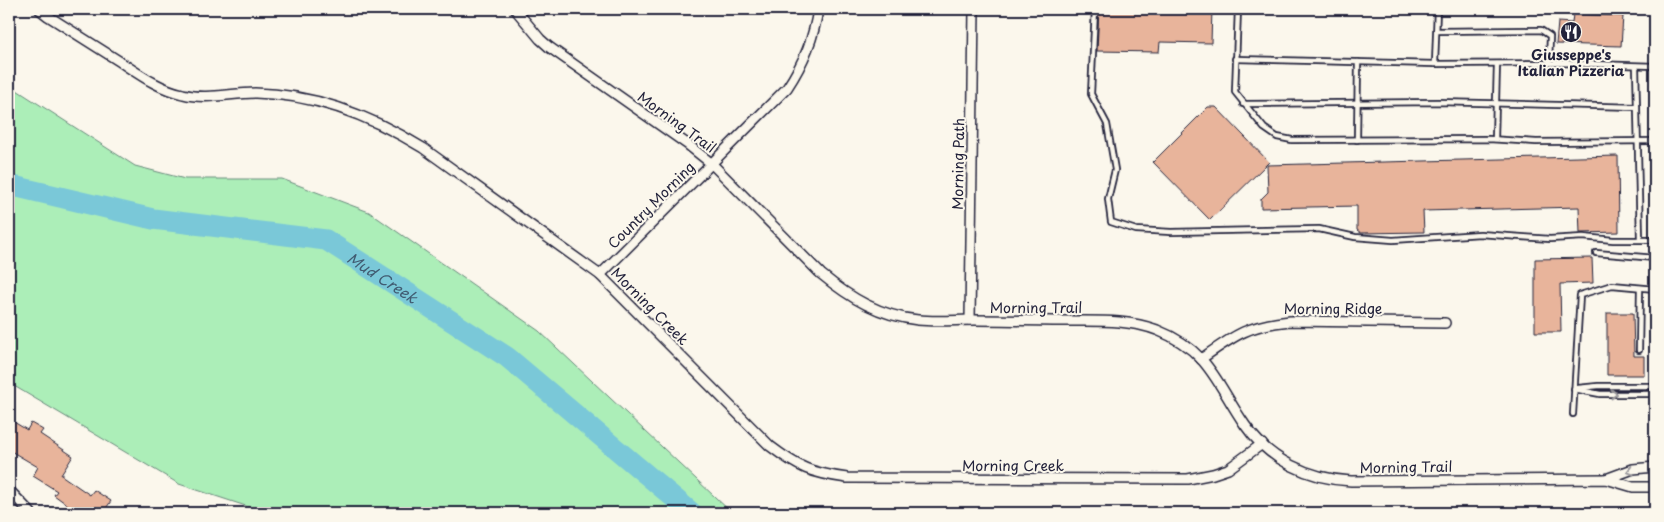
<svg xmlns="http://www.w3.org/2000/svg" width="1664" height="522" viewBox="0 0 1664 522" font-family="'Playpen Sans',sans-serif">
<rect width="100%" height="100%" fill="#fbf7ec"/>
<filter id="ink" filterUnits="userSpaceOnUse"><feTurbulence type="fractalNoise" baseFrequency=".02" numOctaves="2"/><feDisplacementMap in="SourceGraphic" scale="10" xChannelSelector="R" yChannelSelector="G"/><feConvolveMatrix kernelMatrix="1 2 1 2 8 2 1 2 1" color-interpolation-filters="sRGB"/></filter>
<g filter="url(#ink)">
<polygon fill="#aceeb8" stroke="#67887a" points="9,85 135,166 185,179 282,179 369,212 539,331 732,513 267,513 179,484 9,383"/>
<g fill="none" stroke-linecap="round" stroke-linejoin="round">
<path stroke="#7ac8d8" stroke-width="21" id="s1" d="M9 185 153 219 326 240 507 357 692 513"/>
</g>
<g fill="#e8b49b" stroke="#22223b">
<polygon points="1099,9 1212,9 1211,43 1160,42 1159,52 1097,51"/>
<polygon points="1573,14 1623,16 1621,46 1556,44 1558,22 1572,23"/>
<polygon points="1208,107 1216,107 1269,162 1210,220 1153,162"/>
<polygon points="1618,156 1619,232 1580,233 1579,207 1423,211 1424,232 1361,233 1357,230 1357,206 1261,208 1261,199 1268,192 1267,165"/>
<polygon points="1592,258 1593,283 1560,284 1561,332 1535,332 1535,259"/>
<polygon points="1607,313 1633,313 1634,356 1644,356 1644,375 1607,375"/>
<polygon points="9,419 27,430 31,423 43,430 40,434 73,456 61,475 90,495 94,490 111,501 103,513 79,513 54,495 57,491 33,476 38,467 9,450"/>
</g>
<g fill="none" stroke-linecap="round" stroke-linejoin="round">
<g stroke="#22223b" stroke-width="8">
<g id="service">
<polyline points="1095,9 1091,94 1107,124 1115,170 1108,199 1111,222 1136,230 1171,232 1319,229 1355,237 1393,240 1480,234 1550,239 1583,237 1613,240 1655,240"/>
<polyline points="1238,9 1235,92 1264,128 1277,137 1292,140 1489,139 1536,142 1655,141"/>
<polyline points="1437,31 1541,30 1550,36 1549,63"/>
<polyline points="1235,59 1435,64 1560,63 1655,66"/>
<polyline points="1435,64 1437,9"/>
<polyline points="1636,66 1640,239"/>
<polyline points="1243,104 1438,102 1637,107"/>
<polyline points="1495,139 1497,64"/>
<polyline points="1357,140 1358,62"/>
<polyline points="1596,253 1655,258"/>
<polyline points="1639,350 1640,288"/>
<polyline points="1578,388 1598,386 1655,386"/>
<polyline points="1574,389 1600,394 1655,394"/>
<polyline points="1573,414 1580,295 1612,285 1655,289"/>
</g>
</g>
<g stroke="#22223b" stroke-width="12">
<g id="minor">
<path d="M39 9 48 16C72 31 95 46 119 61 139 74 159 89 183 94 206 100 231 93 255 93 315 94 373 117 423 148L600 275 770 446C799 468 811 473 847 478L1188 479 1213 474 1228 469 1262 444"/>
<path d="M515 9 540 39 549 47 687 144 712 164 821 274C850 298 880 316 918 320 937 322 957 320 975 320 1008 320 1041 321 1074 321 1102 321 1130 320 1157 330 1210 351 1216 383 1245 425 1269 460 1309 479 1351 481L1606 479 1633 487H1655"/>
<path d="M600 275 787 88C803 64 814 38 818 9"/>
<polyline points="970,320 974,9"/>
<path d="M1201 359C1235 335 1248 325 1290 321L1445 323"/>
<polyline points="1606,479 1633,469 1655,467"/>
<polyline points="9,490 31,513"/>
</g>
</g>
<use href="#service" stroke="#fbf7ec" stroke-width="4.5"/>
<use href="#minor" stroke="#fbf7ec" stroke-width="9"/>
</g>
<defs><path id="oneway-chevron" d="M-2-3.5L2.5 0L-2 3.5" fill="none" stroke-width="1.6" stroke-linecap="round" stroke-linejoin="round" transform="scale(1.25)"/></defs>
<g stroke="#99979c">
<use href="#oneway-chevron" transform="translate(1614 394)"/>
<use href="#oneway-chevron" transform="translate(1630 471) rotate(165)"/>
</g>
</g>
<defs>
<g id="restaurant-disc" transform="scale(1.125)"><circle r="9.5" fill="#22223b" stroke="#fbf7ec"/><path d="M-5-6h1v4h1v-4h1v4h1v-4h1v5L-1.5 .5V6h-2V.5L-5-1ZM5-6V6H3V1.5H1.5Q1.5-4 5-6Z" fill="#fff"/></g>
</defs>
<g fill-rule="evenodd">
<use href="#restaurant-disc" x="1571" y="32"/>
</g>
<g text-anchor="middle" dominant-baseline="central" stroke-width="4" stroke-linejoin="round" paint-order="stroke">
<g font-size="14" font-weight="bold" fill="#22223b" stroke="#fbf7ec">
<text x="1571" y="54">Giusseppe's<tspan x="1571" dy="16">Italian Pizzeria</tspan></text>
</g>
<g font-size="14" fill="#22223b" stroke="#fbf7ec">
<text transform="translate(677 122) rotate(36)">Morning Trail</text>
<text transform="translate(958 164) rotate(-89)">Morning Path</text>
<text transform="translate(651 205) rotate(-45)">Country Morning</text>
<text transform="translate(650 306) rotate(45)">Morning Creek</text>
<text x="1036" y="307">Morning Trail</text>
<text x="1333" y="308">Morning Ridge</text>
<text x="1013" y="465">Morning Creek</text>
<text transform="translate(1406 467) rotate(-1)">Morning Trail</text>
</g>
<g font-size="15" font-style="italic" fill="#415c72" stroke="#fbf7ec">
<text stroke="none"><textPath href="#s1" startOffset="390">Mud Creek</textPath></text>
</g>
</g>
<rect width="1664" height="522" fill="none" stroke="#fbf7ec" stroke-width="30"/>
<rect x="15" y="15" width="1634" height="492" fill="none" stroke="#22223b" stroke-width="2" filter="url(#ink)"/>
</svg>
